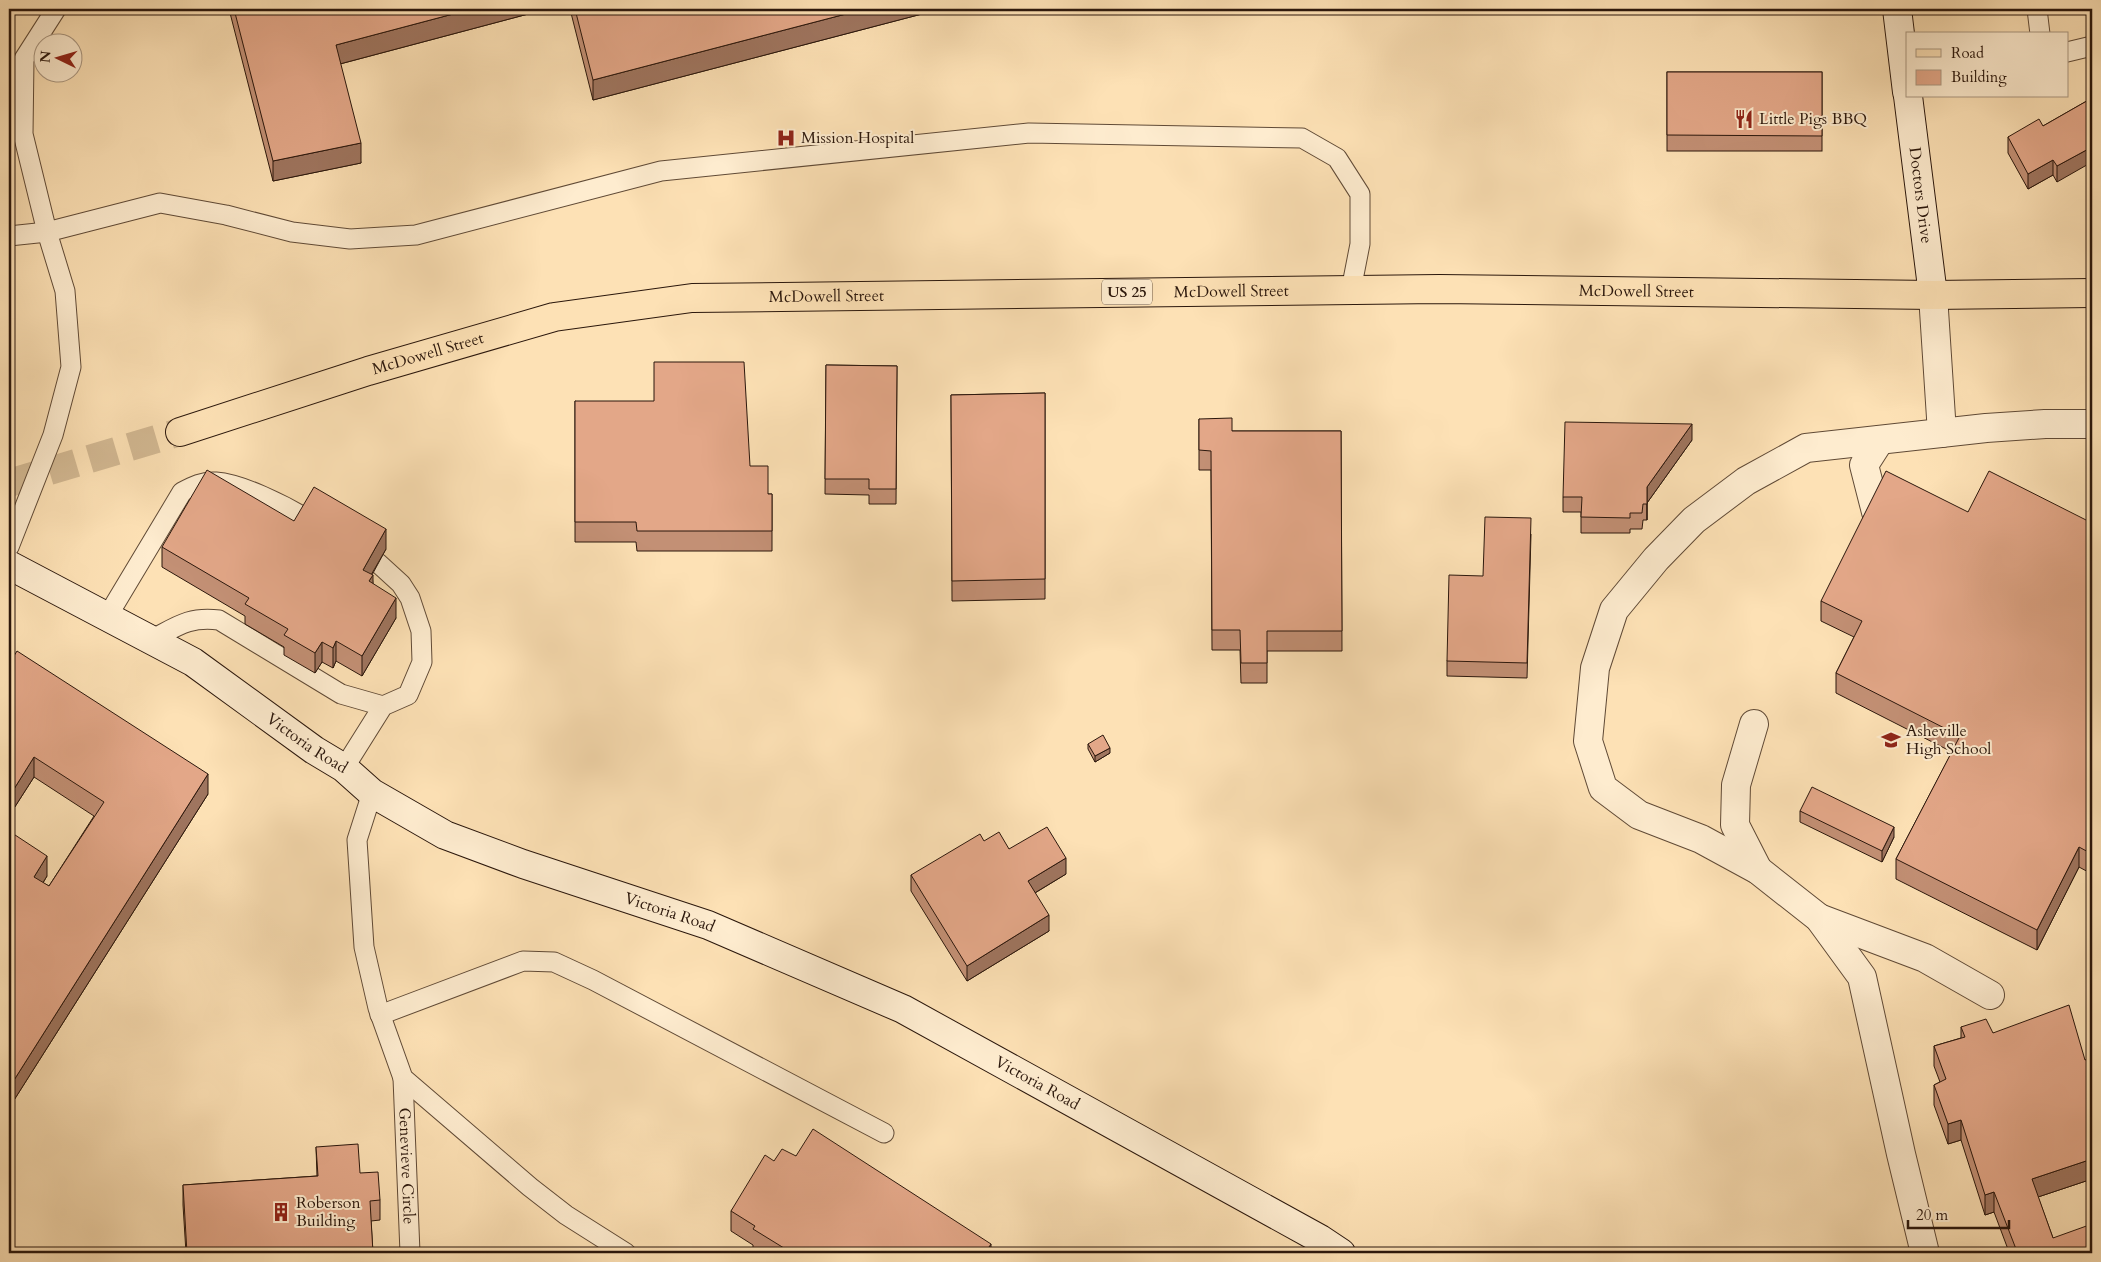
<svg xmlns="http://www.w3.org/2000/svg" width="2101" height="1262" viewBox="0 0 2101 1262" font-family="Cardo,serif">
<rect width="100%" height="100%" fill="#fde1b5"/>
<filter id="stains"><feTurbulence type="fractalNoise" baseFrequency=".004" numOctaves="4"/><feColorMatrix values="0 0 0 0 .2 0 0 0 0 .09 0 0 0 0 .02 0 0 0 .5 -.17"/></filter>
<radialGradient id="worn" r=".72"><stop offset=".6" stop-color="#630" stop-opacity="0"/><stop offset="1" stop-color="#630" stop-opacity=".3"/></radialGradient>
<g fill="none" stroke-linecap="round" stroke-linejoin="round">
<polyline stroke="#d3b993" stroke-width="28" stroke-dasharray="28 14" stroke-linecap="butt" points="9,483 180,432"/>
<g stroke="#604a36" stroke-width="21">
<g id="lane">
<polyline points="2037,9 2040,34"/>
<polyline points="2067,52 2092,46"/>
<polyline points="9,236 47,232 160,203 226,215 292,232 350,239 416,235 661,171 1029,133 1302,138 1337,158 1360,194 1360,244 1351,290"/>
<polyline points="9,547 53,435 71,367 65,291 47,232 23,134 24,59 56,9"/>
<path d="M107 617 182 492C193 486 203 481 216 482 242 484 284 505 307 519"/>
<path d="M151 640C176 627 189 616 219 620L341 694 383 706"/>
<polyline points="344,768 383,706 408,695 422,662 421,631 410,598 401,584 378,563"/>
<polyline points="372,793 357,840 364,947 378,1008 403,1078 530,1187 566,1215 626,1253"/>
<polyline points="380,1015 523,961 554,962 593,980 884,1133"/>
<path id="s1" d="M403 1078 410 1253"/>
</g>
</g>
<g stroke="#604a36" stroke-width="30">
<g id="street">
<polyline points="1933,295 1942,433"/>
<polyline points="1876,512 1864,465 1880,440"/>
<polyline points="1754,724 1736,785 1735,825 1758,870"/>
<polyline points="1819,918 1925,958 1990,995"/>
<polyline points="1925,1253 1901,1154 1862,977 1819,918 1758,870 1701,839 1639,815 1603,788 1588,741 1595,668 1614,610 1656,559 1694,520 1746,481 1806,448 1986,428 2045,424 2092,424"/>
</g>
</g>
<g stroke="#2b170c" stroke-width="30">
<g id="secondary">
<polyline points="1897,9 1907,92"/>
<path id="s2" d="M1908 96 1933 295"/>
<path id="s3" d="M9 565 193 662 314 750 344 768 372 793 445 835 523 864 708 925 903 1009 1320 1239 1341 1253"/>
</g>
</g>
<g stroke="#2b170c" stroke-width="30">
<g id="primary">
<path id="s4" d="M180 432 368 371 554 317 692 298 1439 289 1933 295 2092 293"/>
</g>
</g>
<use href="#lane" stroke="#feeccf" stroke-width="19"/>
<use href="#street" stroke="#feeccf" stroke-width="28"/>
<use href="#secondary" stroke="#feeccf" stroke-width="28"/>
<use href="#primary" stroke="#fde1b5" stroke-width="28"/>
</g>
<g fill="#c39075" stroke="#2b170c">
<polygon points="229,9 547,9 340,64 361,163 273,181"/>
<polygon points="570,9 941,9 593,100"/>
<rect x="1667" y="72" width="155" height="79"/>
<polygon points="2092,98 2057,182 2053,175 2028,189 2008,153 2008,137 2043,126"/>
<polygon points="826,365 897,366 896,504 869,504 869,495 825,494"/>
<polygon points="1045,393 1045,599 952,601 951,395"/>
<polygon points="575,401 750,466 768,494 772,494 772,551 637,551 636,542 575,542"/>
<polygon points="1199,419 1232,431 1341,431 1342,651 1267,651 1267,683 1241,683 1240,650 1212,650 1211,470 1199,470"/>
<polygon points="1692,440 1647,503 1647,520 1643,520 1642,529 1630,529 1630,533 1581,533 1581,512 1563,512 1563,497"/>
<polygon points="1968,512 2092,523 2092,874 2079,867 2037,950 1896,879 1896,859 1952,752 1836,693 1836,673 1854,637 1821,621 1821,601"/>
<polygon points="294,521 386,549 372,575 373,584 396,618 362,676 336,661 333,668 322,662 315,673 284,655 284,647 245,624 245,616 162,567 162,547"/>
<polygon points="1531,534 1527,678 1447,676 1447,661 1483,576"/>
<polygon points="9,664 208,794 9,1108 9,831 47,876 43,883 49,886 94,816 34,777 9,816"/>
<polygon points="1088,744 1110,753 1095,762 1088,749"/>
<polygon points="1800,811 1894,837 1882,862 1800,822"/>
<polygon points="1009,849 1066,874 1035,893 1049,931 967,981 911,891 911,875"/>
<polygon points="1961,1027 1993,1033 2085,1060 2091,1058 2091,1039 2092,1038 2092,1179 2038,1197 2053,1238 2092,1253 2009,1252 1994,1212 1985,1215 1961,1140 1948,1144 1934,1105 1934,1085 1940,1082 1934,1066 1934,1046 1961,1038"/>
<polygon points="316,1147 360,1173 380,1200 380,1220 371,1221 373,1253 186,1253 183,1205 183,1185 317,1176"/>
<polygon points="796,1156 991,1253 761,1253 753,1249 753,1245 731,1231 731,1211 774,1161"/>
</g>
<g fill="#9f755f" stroke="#2b170c">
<polygon points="472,9 547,9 336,65 336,45"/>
<polygon points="865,9 941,9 593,100 593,80"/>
<polygon points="361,143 361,163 273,181 273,161"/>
<polygon points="2092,147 2092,162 2057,182 2057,166"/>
<polygon points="2053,160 2053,175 2028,189 2028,174"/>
<polygon points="1692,424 1692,440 1647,503 1647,520 1647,487"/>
<polygon points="386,529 386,549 363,589 363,570"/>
<polygon points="373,575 373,595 369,581"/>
<polygon points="396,598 396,618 362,676 362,656"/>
<polygon points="336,641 336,661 333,668 333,648"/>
<polygon points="322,642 322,662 315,673 315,653"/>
<polygon points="1110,748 1110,753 1095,762 1095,756"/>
<polygon points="34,757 34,777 9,816 9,797"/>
<polygon points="208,774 208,794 9,1108 9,1088"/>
<polygon points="1894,827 1894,837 1882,862 1882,851"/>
<polygon points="2079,847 2079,867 2037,950 2037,930"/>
<polygon points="47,856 47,876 34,897 34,877"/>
<polygon points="1066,858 1066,874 1028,897 1028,881"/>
<polygon points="1049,915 1049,931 967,981 967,966"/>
<polygon points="1961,1120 1961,1140 1948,1144 1948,1124"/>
<polygon points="2092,1159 2092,1179 2032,1199 2032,1179"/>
<polygon points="1994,1192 1994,1212 1985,1215 1985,1195"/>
<polygon points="991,1244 991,1253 985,1253"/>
</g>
<g fill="#e3a788" stroke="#2b170c">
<polygon points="234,9 472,9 336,45 361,143 273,161"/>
<polygon points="575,9 865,9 593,80"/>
<polygon points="1667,72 1822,72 1822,136 1667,135"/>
<polygon points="2092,98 2092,147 2057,166 2053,160 2028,174 2008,137 2039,119 2043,126"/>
<polygon points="654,362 744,362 750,466 768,466 768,494 772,494 772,531 637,531 636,522 575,522 575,401 654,401"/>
<polygon points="826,365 897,366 896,489 869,489 869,479 825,479"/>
<polygon points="1045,393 1045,579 952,581 951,395"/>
<polygon points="1232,418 1232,431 1341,431 1342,631 1267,631 1267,663 1241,663 1240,630 1212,630 1211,451 1199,450 1199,419"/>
<polygon points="1565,422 1692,424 1647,487 1647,504 1643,504 1642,513 1630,513 1630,518 1581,517 1582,497 1563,497"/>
<polygon points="207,470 294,521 314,487 386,529 363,570 373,575 369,581 396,598 362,656 336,641 333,648 322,642 315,653 284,635 288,629 245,604 249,598 162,547"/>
<polygon points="1886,471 1968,512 1989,471 2092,523 2092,854 2079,847 2037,930 1896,859 1960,736 1836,673 1862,621 1821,601"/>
<polygon points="1485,517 1531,518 1527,663 1447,661 1449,575 1483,576"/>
<polygon points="17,651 208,774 9,1088 9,831 47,856 34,877 49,886 104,802 34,757 9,797 9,664"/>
<polygon points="1103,735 1110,748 1095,756 1088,744"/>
<polygon points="1812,787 1894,827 1882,851 1800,811"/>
<polygon points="1047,827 1066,858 1028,881 1049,915 967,966 911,875 980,834 984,841 999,832 1009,849"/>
<polygon points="2069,1005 2085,1060 2092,1058 2092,1159 2032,1179 2053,1238 2092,1224 2092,1253 2004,1253 2016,1249 1994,1192 1985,1195 1961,1120 1948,1124 1934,1085 1946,1079 1934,1046 1965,1037 1961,1027 1986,1019 1993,1033"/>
<polygon points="813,1129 991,1244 985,1253 792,1253 753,1229 755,1226 731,1211 765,1155 774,1161 782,1149 796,1156"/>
<polygon points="358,1144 360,1173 378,1172 380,1200 370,1201 373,1253 187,1253 183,1185 318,1176 316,1147"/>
<polygon points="1044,1249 1051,1253 1041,1253"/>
</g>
<defs>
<g id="restaurant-bare" transform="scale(1.5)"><path d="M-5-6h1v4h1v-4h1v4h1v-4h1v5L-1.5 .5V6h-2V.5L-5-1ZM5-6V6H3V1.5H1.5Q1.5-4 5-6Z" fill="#8f2418" stroke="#feeccf" stroke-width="2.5" paint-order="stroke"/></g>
<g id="hospital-bare" transform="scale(1.5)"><path d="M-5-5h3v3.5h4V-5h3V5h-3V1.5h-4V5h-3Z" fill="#8f2418" stroke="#feeccf" stroke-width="2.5" paint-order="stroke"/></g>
<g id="school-bare" transform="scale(1.5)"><path d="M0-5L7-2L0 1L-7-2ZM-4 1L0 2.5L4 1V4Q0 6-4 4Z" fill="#8f2418" stroke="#feeccf" stroke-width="2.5" paint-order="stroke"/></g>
<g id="building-bare" transform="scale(1.5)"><path d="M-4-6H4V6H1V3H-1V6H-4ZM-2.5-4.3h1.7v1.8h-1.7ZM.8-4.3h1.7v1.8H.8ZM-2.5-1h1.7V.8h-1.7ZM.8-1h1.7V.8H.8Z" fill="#8f2418" stroke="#feeccf" stroke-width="2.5" paint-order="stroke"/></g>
</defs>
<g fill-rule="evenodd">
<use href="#restaurant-bare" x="1744" y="119"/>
<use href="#hospital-bare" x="786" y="138"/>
<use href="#school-bare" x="1891" y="740"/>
<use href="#building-bare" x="281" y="1212"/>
</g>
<g text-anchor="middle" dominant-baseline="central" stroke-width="4" stroke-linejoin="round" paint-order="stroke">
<rect fill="#feeccf" stroke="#6a5746" stroke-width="1" x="1102" y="279.5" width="50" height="25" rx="4"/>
<g font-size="15" font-weight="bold" fill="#2b170c">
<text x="1127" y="292">US 25</text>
</g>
<g font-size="16" fill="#2b170c" stroke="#feeccf" text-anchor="start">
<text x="1759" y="119">Little Pigs BBQ</text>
<text x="801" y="138">Mission Hospital</text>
<text x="1906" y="731">Asheville<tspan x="1906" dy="18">High School</tspan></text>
<text x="296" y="1203">Roberson<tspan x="296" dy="18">Building</tspan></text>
</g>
<g font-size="16" fill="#2b170c" stroke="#feeccf">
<text stroke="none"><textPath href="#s2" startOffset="100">Doctors Drive</textPath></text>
<text stroke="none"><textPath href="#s4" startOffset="1070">McDowell Street</textPath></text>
<text stroke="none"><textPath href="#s4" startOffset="1475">McDowell Street</textPath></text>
<text stroke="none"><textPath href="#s4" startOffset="665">McDowell Street</textPath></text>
<text stroke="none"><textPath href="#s4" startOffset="260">McDowell Street</textPath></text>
<text stroke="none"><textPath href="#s3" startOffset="348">Victoria Road</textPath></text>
<text stroke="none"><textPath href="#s3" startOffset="752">Victoria Road</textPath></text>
<text stroke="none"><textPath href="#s3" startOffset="1158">Victoria Road</textPath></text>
<text stroke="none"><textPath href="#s1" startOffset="88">Genevieve Circle</textPath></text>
</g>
</g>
<rect width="2101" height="1262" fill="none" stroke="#fde1b5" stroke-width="30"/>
<rect x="10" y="10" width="2081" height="1242" fill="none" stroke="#2b170c" stroke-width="2.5"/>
<rect x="15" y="15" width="2071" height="1232" fill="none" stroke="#2b170c"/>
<rect x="1906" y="32" width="162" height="65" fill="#feeccf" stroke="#aa9781"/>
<rect x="1916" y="49" width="25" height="8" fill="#fde1b5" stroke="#aa9781"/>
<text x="1951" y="58" font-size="15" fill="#2b170c">Road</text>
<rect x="1916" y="70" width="25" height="15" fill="#e3a788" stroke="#aa9781"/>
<text x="1951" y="82" font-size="15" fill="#2b170c">Building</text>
<g transform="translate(58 58) rotate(275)"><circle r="24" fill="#feeccf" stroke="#aa9781"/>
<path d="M0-4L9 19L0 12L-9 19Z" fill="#8f2418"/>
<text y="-8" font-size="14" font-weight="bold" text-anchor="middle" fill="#2b170c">N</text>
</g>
<path d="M1908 1220v8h101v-8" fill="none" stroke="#2b170c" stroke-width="2.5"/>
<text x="1916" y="1220" font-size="15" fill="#2b170c" stroke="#feeccf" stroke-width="4" paint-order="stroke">20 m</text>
<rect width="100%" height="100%" filter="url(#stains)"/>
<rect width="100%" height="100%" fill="url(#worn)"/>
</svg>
